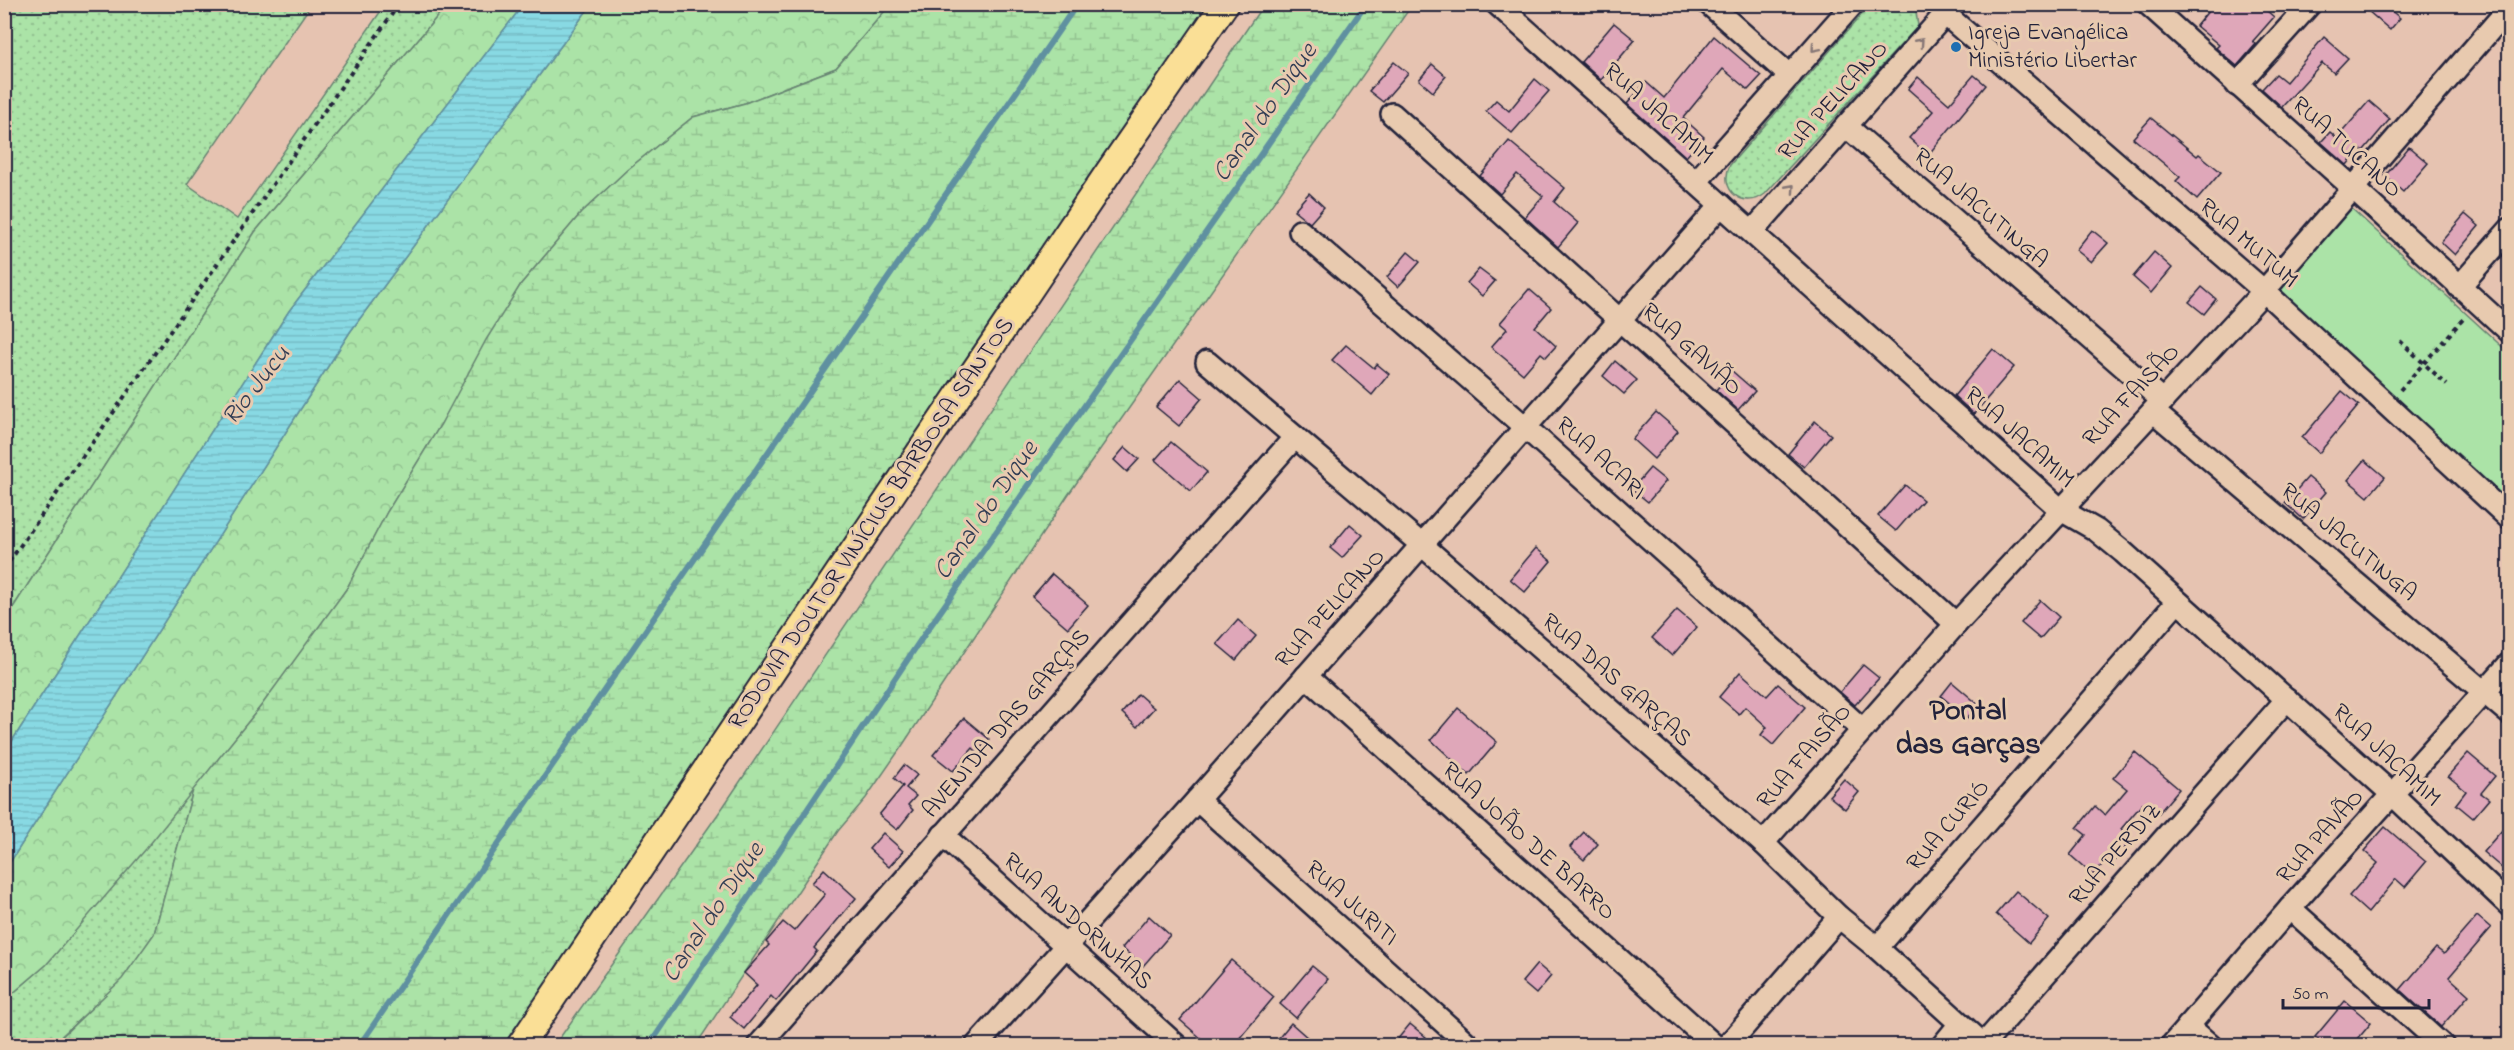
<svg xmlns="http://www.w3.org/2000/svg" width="2514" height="1050" viewBox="0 0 2514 1050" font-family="'Indie Flower',sans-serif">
<defs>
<pattern id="grass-dots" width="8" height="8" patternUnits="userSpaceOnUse" patternTransform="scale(1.5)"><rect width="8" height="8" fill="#abe3a7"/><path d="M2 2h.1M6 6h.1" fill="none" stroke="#93c291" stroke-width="1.8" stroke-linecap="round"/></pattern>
<pattern id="forest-crowns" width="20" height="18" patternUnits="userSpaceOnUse" patternTransform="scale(1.5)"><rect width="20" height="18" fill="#abe3a7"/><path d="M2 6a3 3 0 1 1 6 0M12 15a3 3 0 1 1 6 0" fill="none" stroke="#93c291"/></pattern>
<pattern id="wetland-marsh" width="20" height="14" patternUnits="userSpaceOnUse" patternTransform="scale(1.5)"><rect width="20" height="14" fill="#abe3a7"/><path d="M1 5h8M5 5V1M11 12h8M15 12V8" fill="none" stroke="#93c291"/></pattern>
<pattern id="water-rules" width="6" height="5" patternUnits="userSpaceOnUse" patternTransform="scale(1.5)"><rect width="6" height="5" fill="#88d9e3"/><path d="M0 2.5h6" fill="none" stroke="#75bac4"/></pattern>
</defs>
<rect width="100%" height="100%" fill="#e6c3b1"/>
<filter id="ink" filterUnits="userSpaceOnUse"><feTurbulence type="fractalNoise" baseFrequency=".0167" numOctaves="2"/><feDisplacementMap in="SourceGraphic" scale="12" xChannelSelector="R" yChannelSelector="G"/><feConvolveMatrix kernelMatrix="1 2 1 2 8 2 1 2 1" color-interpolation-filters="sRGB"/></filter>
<g filter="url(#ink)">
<g fill="url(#grass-dots)" stroke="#668271" stroke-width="1.5">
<polygon points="5,5 311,5 187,184 237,219 385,5 447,5 255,232 5,620"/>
<path d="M1870 5H1915L1918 26 1765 194C1743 211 1718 189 1730 165Z"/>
<polygon points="193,790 154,934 123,979 52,1045 5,1046 5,1000 46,965"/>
</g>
<g fill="url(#forest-crowns)" stroke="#668271" stroke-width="1.5">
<polygon points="447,5 523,5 289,311 5,752 5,620 255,232"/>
<polygon points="591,5 890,5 836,68 745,103 693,117 627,170 581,213 521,284 441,424 387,512 347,588 306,647 261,706 146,849 46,965 5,1000 5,870 350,332"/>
</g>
<g fill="url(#wetland-marsh)" stroke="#668271" stroke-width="1.5">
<polygon points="890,5 1223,5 513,1045 52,1046 122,979 154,934 193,790 261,706 347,588 387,512 441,424 486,340 521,284 581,213 627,170 693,117 745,103 836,68"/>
<polygon points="1263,5 1412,5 1068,495 902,746 866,798 838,831 696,1045 554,1046 723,807"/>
</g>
<polygon fill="#abe3a7" stroke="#668271" stroke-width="1.5" points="2350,207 2509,353 2509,503 2277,287"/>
<polygon fill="url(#water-rules)" stroke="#5f90a0" stroke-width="1.5" points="523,5 591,5 350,332 5,870 5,752 289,311"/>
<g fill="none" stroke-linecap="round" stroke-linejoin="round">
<g stroke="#5f90a0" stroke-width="6">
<polyline points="359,1046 1077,4"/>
<polyline points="649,1046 926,632 1366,4"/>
</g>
</g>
<g fill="#dfa7b9" stroke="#22223b" stroke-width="1.5">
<polygon points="2214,4 2259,4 2274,17 2253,41 2256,44 2237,66 2216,48 2219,45 2196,26"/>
<polygon points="2360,4 2383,4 2400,18 2390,30"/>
<polygon points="1614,23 1635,40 1601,80 1581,62"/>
<polygon points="1714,36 1761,76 1748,90 1723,69 1683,118 1704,137 1686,157 1627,104 1646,82 1664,98"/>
<polygon points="2324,37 2348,58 2334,73 2322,63 2282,107 2262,89 2276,74 2286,82"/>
<polygon points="1394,62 1408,73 1383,102 1369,91"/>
<polygon points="1432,64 1446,76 1433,92 1419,80"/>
<polygon points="1974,75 1986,85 1928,155 1909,138 1933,111 1908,89 1918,77 1949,104"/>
<polygon points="1535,79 1549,91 1512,133 1486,111 1496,100 1509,111"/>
<polygon points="2369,101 2390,119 2363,151 2360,149 2347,165 2321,142 2330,132 2337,138"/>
<polygon points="2151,118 2197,156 2199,154 2221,172 2197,200 2176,181 2180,177 2133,138"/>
<polygon points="1509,141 1565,188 1554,202 1578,223 1558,247 1525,217 1543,196 1517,174 1500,194 1480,176"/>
<polygon points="2409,147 2428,163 2403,192 2385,176"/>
<polygon points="1309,193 1324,207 1310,223 1294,210"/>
<polygon points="2465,214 2479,226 2455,255 2441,242"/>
<polygon points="2092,230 2108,243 2091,262 2076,250"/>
<polygon points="1408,252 1420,262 1398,287 1387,277"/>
<polygon points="2154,252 2172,268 2151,293 2133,277"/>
<polygon points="1479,269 1495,281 1482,296 1467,283"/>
<polygon points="2202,287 2216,299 2204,314 2189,302"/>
<polygon points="1529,289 1551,308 1535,327 1556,346 1546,357 1541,353 1523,374 1491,347 1507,329 1500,323"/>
<polygon points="1346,345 1374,368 1377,364 1389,374 1372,395 1332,360"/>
<polygon points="1993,349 2014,367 1974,414 1954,396"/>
<polygon points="1615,361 1637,380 1624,394 1603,376"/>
<polygon points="1732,371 1755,391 1738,410 1716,390"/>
<polygon points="1180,379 1202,398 1179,426 1156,407"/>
<polygon points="2342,391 2359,405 2319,453 2302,438"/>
<polygon points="1656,412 1678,431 1654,459 1632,439"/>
<polygon points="1815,421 1831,435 1804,467 1788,454"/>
<polygon points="1171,442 1207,472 1191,491 1155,460"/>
<polygon points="1125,447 1139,459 1127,472 1114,460"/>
<polygon points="2365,460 2385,477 2368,497 2348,480"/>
<polygon points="1650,468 1666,481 1648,502 1632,489"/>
<polygon points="2308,477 2326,492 2303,519 2285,503"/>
<polygon points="1905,485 1923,500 1896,531 1878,516"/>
<polygon points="1350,524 1363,535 1342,558 1330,548"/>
<polygon points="1536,548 1551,561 1525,592 1510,579"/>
<polygon points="1052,574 1088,605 1068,628 1032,597"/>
<polygon points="2040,600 2059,617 2040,639 2021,623"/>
<polygon points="1677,610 1697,627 1672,656 1652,638"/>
<polygon points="1238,620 1256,636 1236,660 1217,644"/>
<polygon points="1863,665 1879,678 1855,705 1840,692"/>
<polygon points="1740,672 1767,696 1778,684 1805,707 1773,745 1761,735 1767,727 1745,707 1739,714 1719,697"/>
<polygon points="1952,682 1979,705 1967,718 1941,696"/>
<polygon points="1138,694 1154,708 1137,727 1122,713"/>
<polygon points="1458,708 1497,742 1469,775 1431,740"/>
<polygon points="964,718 989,739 977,752 973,748 953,771 933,755"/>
<polygon points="2135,752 2179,789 2157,815 2143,803 2121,829 2132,839 2115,860 2110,856 2093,875 2070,855 2086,835 2077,828 2095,806 2105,815 2127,789 2113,778"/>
<polygon points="2468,753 2495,776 2481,793 2489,799 2473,818 2456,804 2466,791 2448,776"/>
<polygon points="904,765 917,775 906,788 916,796 908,805 913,810 897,830 879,815 903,786 894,778"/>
<polygon points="1844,779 1859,792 1845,809 1829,796"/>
<polygon points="2510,821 2510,875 2483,852"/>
<polygon points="2385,827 2426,862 2405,887 2396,879 2368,913 2349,896 2378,863 2364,851"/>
<polygon points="1584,832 1598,844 1584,860 1570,847"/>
<polygon points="883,833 903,851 889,867 869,849"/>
<polygon points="824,869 856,898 814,948 817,951 776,1001 771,996 744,1029 730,1017 757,985 744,973 769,945 766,942 783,922 794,931 825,894 812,883"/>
<polygon points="2016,891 2049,919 2029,943 1996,914"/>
<polygon points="1149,916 1170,935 1143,966 1122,948"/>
<polygon points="2477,916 2491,928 2449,977 2469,995 2441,1027 2400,990 2436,948 2444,954"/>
<polygon points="1231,960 1274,997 1233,1046 1210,1046 1180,1020"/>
<polygon points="1537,964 1551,976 1536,994 1522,982"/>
<polygon points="1312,966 1328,979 1296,1018 1280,1004"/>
<polygon points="2345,1001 2371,1023 2352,1046 2325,1046 2315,1037"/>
<polygon points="1291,1023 1317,1046 1272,1046"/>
<polygon points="1410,1024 1426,1037 1419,1046 1392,1046"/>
</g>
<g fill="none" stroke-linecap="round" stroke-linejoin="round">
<g stroke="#22223b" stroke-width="26">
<g id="minor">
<polyline points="1497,4 2061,510 2096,530 2123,552 2393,795 2510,906"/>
<polyline points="1709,4 1790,76"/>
<polyline points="2148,4 2353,188 2510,332"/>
<polyline points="1945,14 2264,291 2510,519"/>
<polyline points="2237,85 2310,4"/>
<polyline points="1392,114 1956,624"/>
<polyline points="1846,126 2163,401"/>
<polyline points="1696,182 1853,4"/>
<polyline points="1300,231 1525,427 1862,729"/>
<polyline points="1752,232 1954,4"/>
<polyline points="2459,287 2510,229"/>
<polyline points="1207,362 1422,545 1763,843 1839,917 1877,948 1985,1046"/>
<polyline points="2153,411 2510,714"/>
<polyline points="1306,676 1715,1046"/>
<polyline points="1197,800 1470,1046"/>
<polyline points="943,835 1177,1046"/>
<polyline points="1763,843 1956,624 2264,291 2510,7"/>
<polyline points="2290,908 2443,1046"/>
<polyline points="1877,948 2177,602"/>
<polyline points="2188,1026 2211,1046"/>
<polyline points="1984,1044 2287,699"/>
<polyline points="758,1046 1295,437"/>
<polyline points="976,1046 1197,800 1721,205"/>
<polyline points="1727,1046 1839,917"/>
<polyline points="1942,1046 1960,1024"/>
<polyline points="2171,1046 2290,908 2510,663"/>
</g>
</g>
<g stroke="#22223b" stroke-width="30">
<polyline id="major" points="520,1046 1110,170 1225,4"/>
</g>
<g stroke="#22223b" stroke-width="4" stroke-dasharray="4.5 4.5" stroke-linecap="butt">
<polyline points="2400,341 2447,385"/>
<polyline points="2400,390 2465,317"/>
<polyline points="4,569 399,4"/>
</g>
<use href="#minor" stroke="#e8caaf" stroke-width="21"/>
<use href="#major" stroke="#fadf96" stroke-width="26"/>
</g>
<defs><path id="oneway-chevron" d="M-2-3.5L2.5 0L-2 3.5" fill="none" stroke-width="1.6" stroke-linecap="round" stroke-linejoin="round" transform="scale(1.5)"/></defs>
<g stroke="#857675">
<use href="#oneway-chevron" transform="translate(1920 42) rotate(-48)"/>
<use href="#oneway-chevron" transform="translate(1815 48) rotate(131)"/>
<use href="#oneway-chevron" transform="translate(1791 188) rotate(-48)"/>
</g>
</g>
<circle fill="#1f6fb2" stroke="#e8caaf" stroke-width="2" cx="1956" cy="47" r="6"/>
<g text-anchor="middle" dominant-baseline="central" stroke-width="6" stroke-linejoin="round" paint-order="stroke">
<g font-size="24" fill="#22223b" stroke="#e8caaf" text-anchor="start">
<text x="1968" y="33">Igreja Evangélica<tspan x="1968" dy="28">Ministério Libertar</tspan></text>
</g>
<g font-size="24" fill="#22223b" stroke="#e8caaf">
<text transform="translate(1834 101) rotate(-48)">RUA PELICANO</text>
<text transform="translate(1658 114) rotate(42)">RUA JACAMIM</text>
<text transform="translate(2346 148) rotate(42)">RUA TUCANO</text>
<text transform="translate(1980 209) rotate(41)">RUA JACUTINGA</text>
<text transform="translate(2248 244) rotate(41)">RUA MUTUM</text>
<text transform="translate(1691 350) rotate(42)">RUA GAVIÃO</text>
<text transform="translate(2132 396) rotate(-47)">RUA FAISÃO</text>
<text transform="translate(2019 438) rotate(42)">RUA JACAMIM</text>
<text transform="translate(1600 459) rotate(42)">RUA ACARI</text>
<text transform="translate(872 524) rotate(-56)">RODOVIA DOUTOR VINÍCIUS BARBOSA SANTOS</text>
<text transform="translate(2348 543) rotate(40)">RUA JACUTINGA</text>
<text transform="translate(1331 609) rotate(-48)">RUA PELICANO</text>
<text transform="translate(1616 681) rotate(41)">RUA DAS GARÇAS</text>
<text transform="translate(1007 724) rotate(-49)">AVENIDA DAS GARÇAS</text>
<text transform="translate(2386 756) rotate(43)">RUA JACAMIM</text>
<text transform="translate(1805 757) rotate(-49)">RUA FAISÃO</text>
<text transform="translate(1949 826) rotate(-49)">RUA CURIÓ</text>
<text transform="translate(2321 837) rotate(-48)">RUA PAVÃO</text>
<text transform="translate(1528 842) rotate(42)">RUA JOÃO DE BARRO</text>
<text transform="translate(2116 855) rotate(-49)">RUA PERDIZ</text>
<text transform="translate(1351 904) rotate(42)">RUA JURITI</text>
<text transform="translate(1077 922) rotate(42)">RUA ANDORINHAS</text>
</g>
<g font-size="26" font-style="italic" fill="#313d54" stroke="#e8caaf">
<text transform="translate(1266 113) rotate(-55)">Canal do Dique</text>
<text transform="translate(257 386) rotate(-52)">Rio Jucu</text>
<text transform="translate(987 511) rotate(-55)">Canal do Dique</text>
<text transform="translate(714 913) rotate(-56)">Canal do Dique</text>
</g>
<g font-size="30" font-weight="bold" fill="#22223b" stroke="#e8caaf">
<text x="1968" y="712">Pontal<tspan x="1968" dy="34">das Garças</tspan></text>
</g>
</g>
<rect width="2514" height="1050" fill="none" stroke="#e8caaf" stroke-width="24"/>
<rect x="12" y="12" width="2490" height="1026" fill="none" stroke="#22223b" stroke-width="2" filter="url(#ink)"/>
<path d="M2283 999v9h146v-9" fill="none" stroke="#22223b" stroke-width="3"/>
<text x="2292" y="999" font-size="18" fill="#22223b" stroke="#e8caaf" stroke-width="4.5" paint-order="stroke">50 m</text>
</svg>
